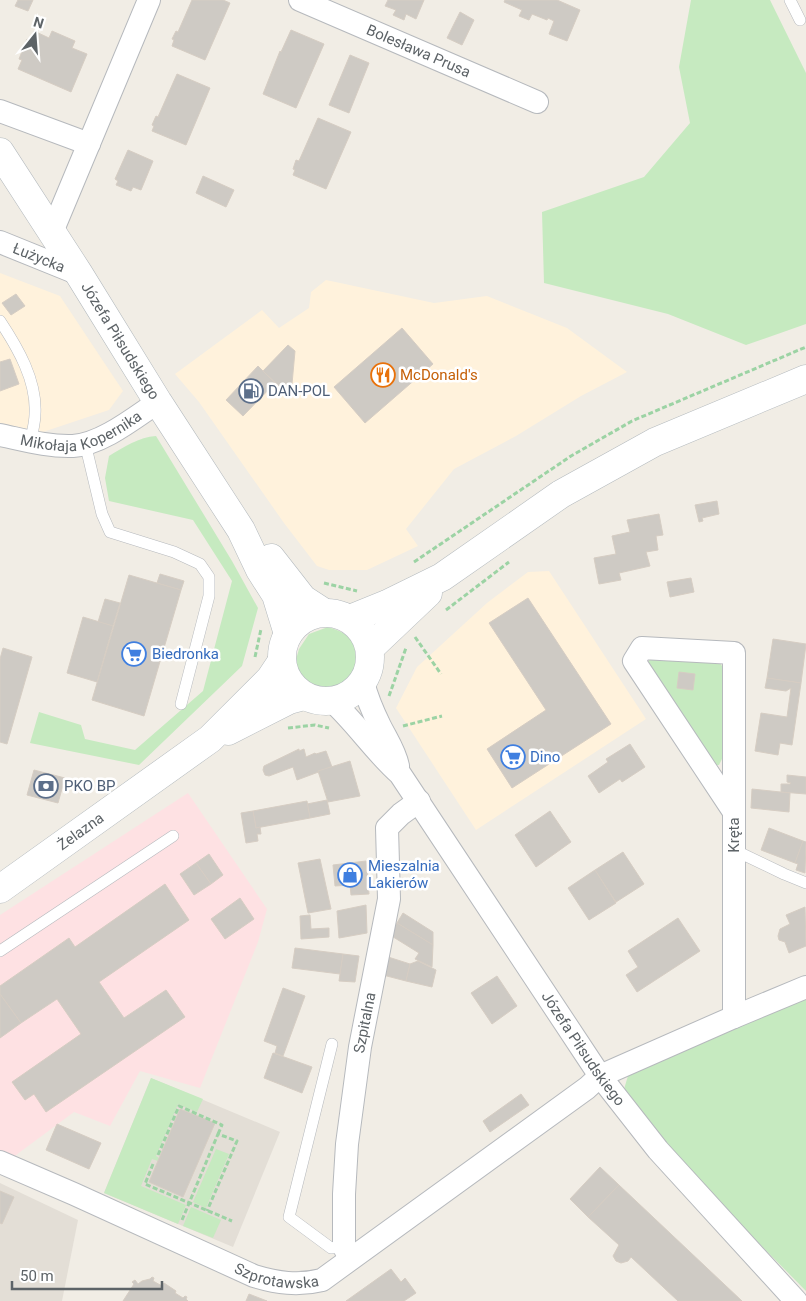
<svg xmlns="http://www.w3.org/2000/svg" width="806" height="1301" viewBox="0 0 806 1301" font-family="Roboto,sans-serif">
<rect width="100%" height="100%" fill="#f1ede5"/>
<g fill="#fff2dc">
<polygon points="0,273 60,296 123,391 109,410 43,432 0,423"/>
<polygon points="326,280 434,303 487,296 567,328 627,372 581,396 516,436 454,469 406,529 418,546 367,570 329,570 317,566 284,523 199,402 175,374 262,310 279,328 309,308 311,292"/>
<polygon points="549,571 646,719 476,830 396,708 417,667 487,603 528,572"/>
</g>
<g fill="#e3ded6">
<polygon points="151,1078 280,1132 233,1247 104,1193"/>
<polygon points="0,1183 78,1220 62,1301 0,1301"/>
</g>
<polygon fill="#fee1e3" points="188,793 267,909 258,942 200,1088 140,1071 110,1126 74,1112 12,1158 0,1153 0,915"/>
<g fill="#c6eac0">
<polygon points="691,0 770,0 806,73 806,324 746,345 668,314 544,283 542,212 644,177 690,123 679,67"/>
<path d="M156 436 232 561 258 608 242 666 139 765 30 743 39 712 81 725 85 739 135 750 203 691 232 581 193 520 109 501 105 478 109 456C124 447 139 437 156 436Z"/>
<path d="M328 627C354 635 356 643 356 668L342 684 325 690 310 685 300 676 295 663 299 649 309 634Z"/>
<polygon points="652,656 719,662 722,666 722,759 719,765 712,765 647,664"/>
<polygon points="806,997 806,1291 729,1213 656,1132 624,1089 628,1076 673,1054"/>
<polygon points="151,1078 203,1099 197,1112 178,1104 156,1156 159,1158 158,1161 152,1159 141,1186 186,1205 178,1224 104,1193"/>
<polygon points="216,1149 229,1154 206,1208 193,1202"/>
<polygon points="191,1207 221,1220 213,1238 183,1226"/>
</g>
<g fill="#cecac4" stroke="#d6cdc3">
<polygon points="18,0 33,0 28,11 15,6"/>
<polygon points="192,0 223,0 230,3 205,60 172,46 174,40 172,39 176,31 178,32"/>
<polygon points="388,0 424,0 416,19 406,14 404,20 393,15 396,10 385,6"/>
<polygon points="505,0 557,0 580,10 567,41 549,34 554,21 548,18 547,20 532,14 529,20 519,16 522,10 504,2"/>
<polygon points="460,12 474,20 462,45 447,38"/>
<polygon points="291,30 324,44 296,108 263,94 280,51 281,52"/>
<polygon points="34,31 49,38 52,31 75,41 72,48 87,54 71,92 18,69 22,60 19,59 27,39 30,41"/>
<polygon points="350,55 369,63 349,113 329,105"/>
<polygon points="177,74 210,88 186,145 152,131 154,126 152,125 156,116 158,117"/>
<polygon points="318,118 351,132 326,189 293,175 295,170 293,169 296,160 299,161"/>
<polygon points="128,150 153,161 141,190 133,187 131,191 116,185 118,181 115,179"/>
<polygon points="203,176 234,190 226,207 196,193"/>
<polygon points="16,294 25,306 11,315 2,303"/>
<polygon points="402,328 433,364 365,423 334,387"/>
<polygon points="288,345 295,351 292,384 284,391 263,371"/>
<polygon points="10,359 19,384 0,391 0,362"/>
<polygon points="258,366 275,383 243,416 226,400"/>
<polygon points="717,501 719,514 702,518 703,521 699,522 695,505"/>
<polygon points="659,514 663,535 656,536 658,550 646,552 650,566 619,573 621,580 599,584 594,558 616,554 612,536 630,532 627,520"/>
<polygon points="160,574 184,581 181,590 157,583"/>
<polygon points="129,575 181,590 144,716 92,700"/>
<polygon points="691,578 694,592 670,597 667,582"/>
<polygon points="528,598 611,724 512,788 487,749 546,710 489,623"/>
<polygon points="105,599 120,603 113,626 98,622"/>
<polygon points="83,617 113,626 97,682 67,673"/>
<polygon points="773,639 806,644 801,683 767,678"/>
<polygon points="3,648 32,657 7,744 0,742 0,659"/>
<polygon points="679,672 695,674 693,690 677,688"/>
<polygon points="767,678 801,683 792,745 780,743 778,755 755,751 761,713 787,717 791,688 786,691 765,688"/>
<polygon points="630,744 645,767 622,782 620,779 599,793 588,776 608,762 606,759"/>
<polygon points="299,749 299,751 304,749 306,757 315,753 316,754 326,751 332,767 297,780 293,767 269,776 265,775 263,770 264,766"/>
<polygon points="350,761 360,796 328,802 318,771"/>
<polygon points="34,770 65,778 58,803 27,795"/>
<polygon points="787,775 806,777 806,794 781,792 781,784 790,784 791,783 787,782"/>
<polygon points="752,789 790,793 789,812 751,808"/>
<polygon points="327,800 330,814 310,818 307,804"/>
<polygon points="307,801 310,818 256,828 253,811"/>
<polygon points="253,811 256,828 260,827 261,834 257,834 258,841 246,843 241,813"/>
<polygon points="550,811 571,842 536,867 515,835"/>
<polygon points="769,828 803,841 795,863 761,850"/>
<polygon points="803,841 806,842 805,873 796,870 798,864 795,863"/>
<polygon points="623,852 644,884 616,902 595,870"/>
<polygon points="209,854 223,875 211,884 196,863"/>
<polygon points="320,859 331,909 308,913 298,863"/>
<polygon points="366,861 369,894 351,895 350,885 335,886 333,865"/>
<polygon points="196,863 211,884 194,895 180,874"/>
<polygon points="595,870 616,903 589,920 568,888"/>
<polygon points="165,884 189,920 99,982 124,1018 166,990 185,1017 46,1112 34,1094 25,1100 12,1082 81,1034 57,999 21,1023 0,994 0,986 69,938 75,947"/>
<polygon points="240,898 254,919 225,939 211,919"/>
<polygon points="366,905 367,933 339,938 337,911"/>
<polygon points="805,907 806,946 789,953 785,942 779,940 778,936 780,929 790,924 786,915"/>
<polygon points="403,913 433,932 433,945 397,923"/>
<polygon points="310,915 311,929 329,928 329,937 301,939 300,916"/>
<polygon points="678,918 700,951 637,992 626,975 638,967 628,951"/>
<polygon points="397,923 433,945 432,967 415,959 419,953 390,935"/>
<polygon points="295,948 343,954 340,974 292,968"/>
<polygon points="343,954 359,956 355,982 339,981"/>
<polygon points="385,956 410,964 406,981 383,975"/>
<polygon points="418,961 436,970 432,987 406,981 410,964"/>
<polygon points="497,976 517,1006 492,1024 471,993"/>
<polygon points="283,988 305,996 283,1056 275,1053 277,1046 264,1041"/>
<polygon points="0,994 21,1023 0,1038"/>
<polygon points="273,1053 312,1067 302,1093 264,1078"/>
<polygon points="521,1094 529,1105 490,1132 483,1121"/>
<polygon points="180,1109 215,1123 183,1197 149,1182"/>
<polygon points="57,1124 101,1143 89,1169 46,1150"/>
<polygon points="600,1167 619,1185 588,1217 570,1199"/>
<polygon points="619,1185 742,1301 678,1301 631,1257 628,1261 621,1263 616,1261 613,1256 619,1245 588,1217"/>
<polygon points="0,1191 14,1197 2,1224 0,1223"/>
<polygon points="391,1269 401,1282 405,1278 416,1293 404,1301 346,1301"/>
<polygon points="152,1277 154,1278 153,1281 162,1286 164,1283 176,1291 175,1293 183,1298 185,1296 187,1297 186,1299 188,1301 123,1301 134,1284 132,1282 135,1280 138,1284 142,1281 150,1279"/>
<polygon points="249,1294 267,1301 246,1301"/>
</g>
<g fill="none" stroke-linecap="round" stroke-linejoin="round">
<g stroke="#b6b9bd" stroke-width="12">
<g id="lane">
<polyline points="790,0 800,20"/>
<path d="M0 321C18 348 37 381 35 414 35 423 32 432 31 441"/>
<polyline points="85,443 102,514 110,532 174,552 200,564 209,577 209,596 181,704"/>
<polyline points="734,850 784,874 806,883"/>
<polyline points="0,951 173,836"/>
<polyline points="332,1044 289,1217 331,1248 344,1247"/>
</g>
</g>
<g stroke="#b6b9bd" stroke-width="24">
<g id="street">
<path id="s1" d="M300 0 537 102"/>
<polyline points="0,111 89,144"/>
<polyline points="52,232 149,0"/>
<path id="s2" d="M0 242 79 274"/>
<path id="s3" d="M0 435C24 440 48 447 73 446 102 444 134 418 158 402"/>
<path d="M363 682C367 698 373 712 380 726 387 740 395 751 398 766"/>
<path id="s4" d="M332 701C357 724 375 752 400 774L600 1076 658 1150 796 1301"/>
<polyline points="734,1017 806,987"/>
<path id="s5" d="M0 1162 74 1194 254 1276C277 1283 298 1286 322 1280L587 1088 600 1076 734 1017V653L642 648 634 661 734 812"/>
<path id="s6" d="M350 1259 344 1247V1194L347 1144 360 1047 389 899 387 828 401 814 419 801"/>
</g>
</g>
<g stroke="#b4babe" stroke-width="29">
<g id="secondary">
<path id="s7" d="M0 152 79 274 158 402 241 530 260 570 276 595 288 634"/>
<polyline points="271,558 303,599 323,612"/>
<circle cx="326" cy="657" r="44"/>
<polyline points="350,619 387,604 442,577 561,494 655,442 806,379"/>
<polyline points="370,648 428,593"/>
<polyline points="228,731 289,700 304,696"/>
<path id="s8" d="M0 889 210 739 270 679 282 661"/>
</g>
</g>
<g stroke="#9cd3a4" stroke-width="3" stroke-dasharray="5 2.5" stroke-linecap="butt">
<polyline points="414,562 571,456 632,421 806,347"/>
<polyline points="324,583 357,591"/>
<polyline points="446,610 509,562"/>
<polyline points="415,637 441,674"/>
<polyline points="255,657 261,629"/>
<polyline points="389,696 406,648"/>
<polyline points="403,726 442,716"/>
<polyline points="288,728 315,725 329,728"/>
<polyline points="158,1155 179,1106 222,1125 218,1134"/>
<polyline points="153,1164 145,1184 232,1221"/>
<polyline points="182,1220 218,1134 237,1141 207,1211"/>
</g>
<use href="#lane" stroke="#fff" stroke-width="11"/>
<use href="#street" stroke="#fff" stroke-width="22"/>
<use href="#secondary" stroke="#fff" stroke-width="28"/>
</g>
<defs>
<g id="restaurant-ring" transform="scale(1.25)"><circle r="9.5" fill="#fff" stroke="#e8710a" stroke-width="1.5"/><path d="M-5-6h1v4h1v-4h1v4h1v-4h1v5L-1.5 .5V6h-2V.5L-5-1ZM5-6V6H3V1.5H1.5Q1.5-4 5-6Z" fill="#e8710a"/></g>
<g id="fuel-ring" transform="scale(1.25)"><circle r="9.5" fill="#fff" stroke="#5c6f8a" stroke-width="1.5"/><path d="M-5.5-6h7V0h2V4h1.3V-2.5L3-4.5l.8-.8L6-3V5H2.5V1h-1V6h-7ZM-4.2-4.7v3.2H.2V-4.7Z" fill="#5c6f8a"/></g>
<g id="supermarket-ring" transform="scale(1.25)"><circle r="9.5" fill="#fff" stroke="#3f7fe0" stroke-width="1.5"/><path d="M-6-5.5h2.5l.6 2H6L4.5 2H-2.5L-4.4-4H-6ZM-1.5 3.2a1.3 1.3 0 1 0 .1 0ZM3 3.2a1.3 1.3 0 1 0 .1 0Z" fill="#3f7fe0"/></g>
<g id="bank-ring" transform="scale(1.25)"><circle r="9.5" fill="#fff" stroke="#5c6f8a" stroke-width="1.5"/><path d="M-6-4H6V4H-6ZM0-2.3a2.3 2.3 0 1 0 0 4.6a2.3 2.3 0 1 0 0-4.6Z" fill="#5c6f8a"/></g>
<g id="shop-ring" transform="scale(1.25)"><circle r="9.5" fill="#fff" stroke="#3f7fe0" stroke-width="1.5"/><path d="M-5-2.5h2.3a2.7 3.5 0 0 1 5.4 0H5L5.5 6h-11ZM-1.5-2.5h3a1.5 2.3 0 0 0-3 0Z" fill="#3f7fe0"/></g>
</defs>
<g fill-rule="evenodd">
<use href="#restaurant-ring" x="383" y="375"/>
<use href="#fuel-ring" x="251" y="391"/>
<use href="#supermarket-ring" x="134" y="654"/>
<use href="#supermarket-ring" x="513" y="757"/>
<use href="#bank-ring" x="46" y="786"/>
<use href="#shop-ring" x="350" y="875"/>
</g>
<g text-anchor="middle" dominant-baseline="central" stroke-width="5" stroke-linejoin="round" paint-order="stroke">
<g font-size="15" fill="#5d6367" stroke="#fff">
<text stroke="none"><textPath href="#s1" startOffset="129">Bolesława Prusa</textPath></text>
<text stroke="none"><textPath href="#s2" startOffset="42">Łużycka</textPath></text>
<text stroke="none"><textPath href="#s7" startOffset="224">Józefa Piłsudskiego</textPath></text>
<text stroke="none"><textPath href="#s3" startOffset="85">Mikołaja Kopernika</textPath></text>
<text stroke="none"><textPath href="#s8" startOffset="99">Żelazna</textPath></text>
<text transform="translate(734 835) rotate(-90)">Kręta</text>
<text stroke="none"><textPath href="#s6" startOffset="239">Szpitalna</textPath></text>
<text stroke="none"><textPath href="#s4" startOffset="430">Józefa Piłsudskiego</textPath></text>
<text stroke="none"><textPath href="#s5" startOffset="301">Szprotawska</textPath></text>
</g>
<g font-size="15" fill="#c56008" stroke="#fff" text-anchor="start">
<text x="400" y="375">McDonald's</text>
</g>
<g font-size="15" fill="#4e5e75" stroke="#fff" text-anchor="start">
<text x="268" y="391">DAN-POL</text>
<text x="64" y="786">PKO BP</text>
</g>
<g font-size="15" fill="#366cbe" stroke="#fff" text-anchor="start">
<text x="152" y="654">Biedronka</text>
<text x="530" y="757">Dino</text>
<text x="368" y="866">Mieszalnia<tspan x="368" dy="17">Lakierów</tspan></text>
</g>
</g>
<g transform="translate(35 35) rotate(17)" stroke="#ffffff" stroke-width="4" paint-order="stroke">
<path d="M0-4L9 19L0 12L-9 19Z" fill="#5d6367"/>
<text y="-8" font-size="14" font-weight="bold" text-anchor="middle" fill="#5d6367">N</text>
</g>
<path d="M12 1281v8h150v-8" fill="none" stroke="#5d6367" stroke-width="2.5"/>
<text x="20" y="1281" font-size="15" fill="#5d6367" stroke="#ffffff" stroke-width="4" paint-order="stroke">50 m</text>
</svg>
